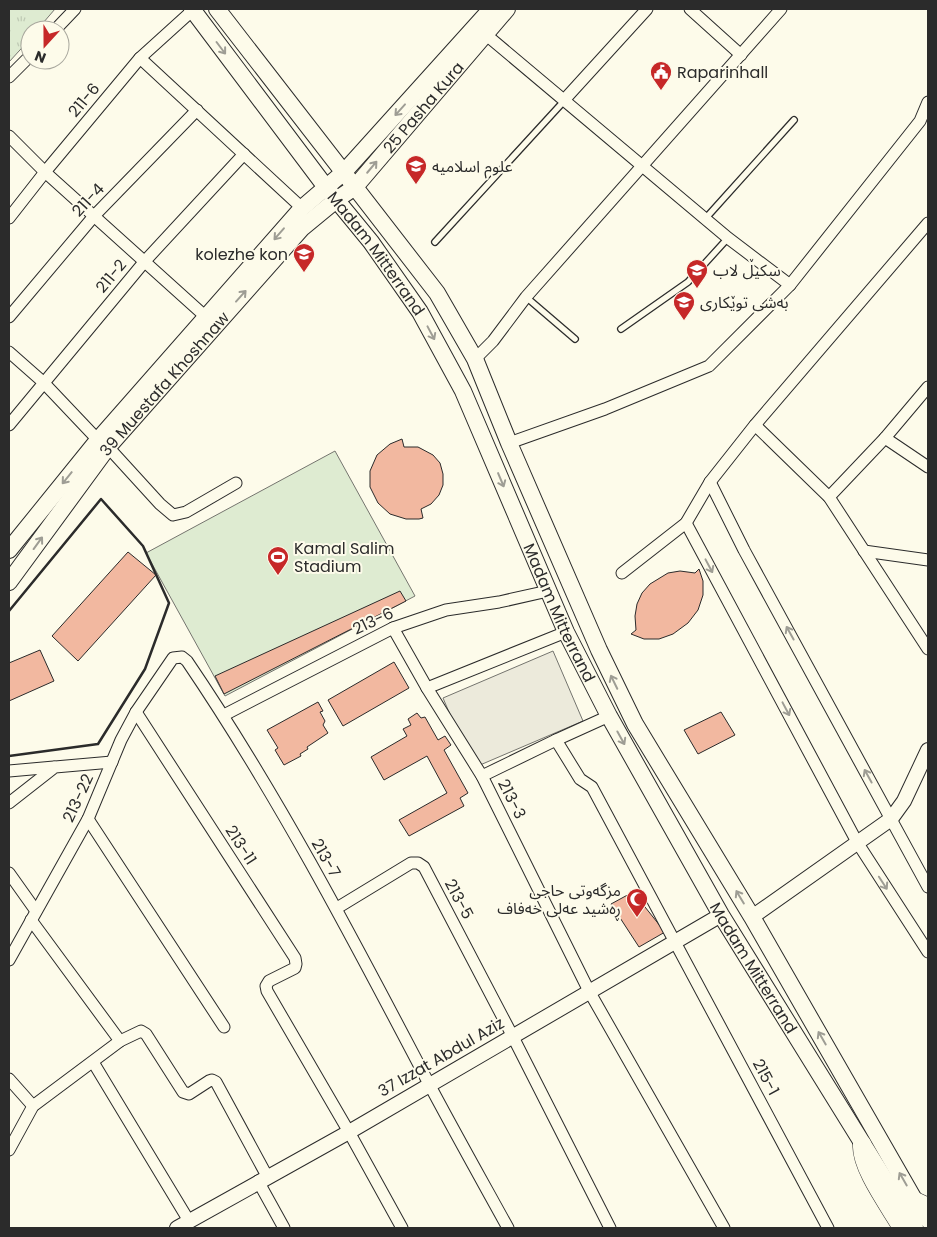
<svg xmlns="http://www.w3.org/2000/svg" width="937" height="1237" viewBox="0 0 937 1237" font-family="Poppins,'Noto Sans Arabic',sans-serif">
<defs>
<pattern id="park-tufts" width="24" height="20" patternUnits="userSpaceOnUse" patternTransform="scale(1.25)"><rect width="24" height="20" fill="#deebd1"/><path d="M3 7l-1-3M5 7V3M7 7l1-3M15 17l-1-3M17 17v-4M19 17l1-3" fill="none" stroke="#bfcab4"/></pattern>
</defs>
<rect width="100%" height="100%" fill="#fdfbea"/>
<polygon fill="#deebd1" stroke="#74746e" points="335,451 415,596 225,696 146,553"/>
<polygon fill="url(#park-tufts)" stroke="#74746e" points="9,9 55,9 37,30 30,30 30,39 9,62"/>
<polygon fill="#eceadb" stroke="#74746e" points="553,651 583,721 473,768 443,698"/>
<g fill="#f2b8a0" stroke="#2b2b2b">
<polygon points="402,439 404,447 418,447 433,455 440,463 443,474 443,485 439,495 431,504 421,509 423,518 419,519 406,519 390,514 378,503 370,487 370,471 377,455 390,444"/>
<polygon points="128,552 156,575 78,661 52,636"/>
<polygon points="699,569 703,581 703,595 698,610 688,623 673,634 659,639 644,639 631,634 636,630 635,616 637,604 642,593 650,584 668,573 680,571 695,573"/>
<polygon points="400,591 406,601 224,694 215,676"/>
<polygon points="40,650 54,681 9,701 9,663"/>
<polygon points="394,662 409,688 343,726 328,700"/>
<polygon points="318,702 323,711 320,712 325,721 323,725 328,733 307,747 308,749 300,754 301,756 284,765 275,750 278,748 267,730"/>
<polygon points="721,712 735,735 698,754 684,730"/>
<polygon points="417,713 421,718 425,717 438,740 445,736 451,745 444,750 468,793 460,798 464,806 409,836 399,820 447,793 427,756 384,780 371,757 407,736 403,729 411,725 408,719"/>
<polygon points="633,892 665,932 639,947 611,904"/>
</g>
<g fill="none" stroke-linecap="round" stroke-linejoin="round">
<g stroke="#2b2b2b" stroke-width="8">
<g id="service">
<polyline points="705,219 794,120"/>
<polyline points="435,242 565,100"/>
<polyline points="526,297 575,339"/>
<polyline points="621,329 688,282 728,238"/>
</g>
</g>
<g stroke="#2b2b2b" stroke-width="13">
<g id="minor">
<polyline points="690,9 741,55"/>
<polyline points="55,30 75,9"/>
<polyline points="484,33 728,238 790,285"/>
<polyline points="140,58 302,208"/>
<polyline points="9,77 30,56"/>
<polyline points="565,99 647,9"/>
<polyline points="9,136 45,172 206,317"/>
<polyline points="9,218 45,172 140,58 193,10"/>
<polyline points="9,317 94,216 197,110"/>
<polyline points="9,352 43,382 98,440"/>
<polyline points="475,359 493,341 526,297 781,9"/>
<polyline points="9,425 145,261 244,154"/>
<polyline points="755,425 829,497 928,649"/>
<polyline points="885,438 928,467"/>
<polyline points="509,443 605,409 709,366 790,285 920,121 928,102"/>
<polyline points="108,447 160,504 173,515 186,512 236,483"/>
<polyline points="710,482 744,550 928,887"/>
<polyline points="829,497 885,438 928,387"/>
<polyline points="686,523 857,842 928,952"/>
<polyline points="864,551 928,560"/>
<polyline points="622,573 686,523 710,482 755,425 928,223"/>
<polyline points="393,628 427,688 482,776 589,991 724,1228"/>
<polyline points="427,688 566,632"/>
<polyline points="136,712 295,958 296,964 295,968 269,981 266,986 267,991 349,1132 402,1228"/>
<polyline points="224,715 393,628 446,610 499,602 548,591"/>
<polyline points="556,740 580,779 592,787 828,1228"/>
<polyline points="9,771 54,767"/>
<polyline points="482,776 556,740 609,716"/>
<polyline points="9,803 55,767 112,762"/>
<polyline points="88,819 224,1027"/>
<polyline points="9,873 36,911"/>
<polyline points="337,908 411,863 418,863 424,867 512,1035 610,1228"/>
<polyline points="31,920 120,1041"/>
<path d="M9 960 88 819 121 740 136 712 173 658 182 657 187 661C278 795 353 939 428 1082 454 1131 481 1179 508 1228"/>
<polyline points="93,1062 189,1221"/>
<polyline points="9,1079 33,1106"/>
<polyline points="9,1150 33,1106 120,1041 141,1031 146,1034 183,1092 189,1094 209,1081 212,1080 216,1082 267,1176"/>
<polyline points="258,1181 284,1228"/>
</g>
</g>
<g stroke="#2b2b2b" stroke-width="16">
<g id="tertiary">
<polyline points="752,917 891,819 904,801 928,750"/>
<polyline points="177,1228 349,1132 721,915"/>
</g>
</g>
<g stroke="#2b2b2b" stroke-width="18">
<g id="secondary">
<path id="s1" d="M192 9 325 186 371 242 420 312 463 391 566 632 609 716 721 915 915 1228"/>
<polyline points="217,9 437,293 475,359 509,443 599,650 635,724 752,917 915,1201 928,1220"/>
<polyline points="9,550 98,440 302,208 344,172 491,9"/>
<path id="s2" d="M9 582 108 447 302 228 336 200 355 187 507 9"/>
</g>
</g>
<g stroke="#2b2b2b" stroke-width="19">
<g id="primary">
<path d="M862 1144C860 1167 890 1207 902 1228"/>
<polyline points="915,1201 928,1207"/>
</g>
</g>
<use href="#service" stroke="#fdfbea" stroke-width="5.5"/>
<use href="#minor" stroke="#fdfbea" stroke-width="11"/>
<use href="#tertiary" stroke="#fdfbea" stroke-width="14"/>
<use href="#secondary" stroke="#fdfbea" stroke-width="16"/>
<use href="#primary" stroke="#fdfbea" stroke-width="18"/>
<polyline stroke="#2b2b2b" stroke-width="2.5" points="9,611 101,499 143,546 169,603 145,669 98,744 9,756"/>
</g>
<defs><path id="oneway-shaft" d="M-6 0H5M1.5-3L5.5 0L1.5 3" fill="none" stroke-width="1.6" stroke-linecap="round" stroke-linejoin="round" transform="scale(1.25)"/></defs>
<g stroke="#9e9d94">
<use href="#oneway-shaft" transform="translate(221 48) rotate(53)"/>
<use href="#oneway-shaft" transform="translate(400 110) rotate(132)"/>
<use href="#oneway-shaft" transform="translate(372 167) rotate(-50)"/>
<use href="#oneway-shaft" transform="translate(279 234) rotate(131)"/>
<use href="#oneway-shaft" transform="translate(241 296) rotate(-48)"/>
<use href="#oneway-shaft" transform="translate(431 333) rotate(62)"/>
<use href="#oneway-shaft" transform="translate(67 478) rotate(129)"/>
<use href="#oneway-shaft" transform="translate(501 480) rotate(67)"/>
<use href="#oneway-shaft" transform="translate(38 543) rotate(-54)"/>
<use href="#oneway-shaft" transform="translate(709 566) rotate(62)"/>
<use href="#oneway-shaft" transform="translate(790 633) rotate(-119)"/>
<use href="#oneway-shaft" transform="translate(614 682) rotate(-116)"/>
<use href="#oneway-shaft" transform="translate(786 709) rotate(62)"/>
<use href="#oneway-shaft" transform="translate(621 738) rotate(61)"/>
<use href="#oneway-shaft" transform="translate(868 776) rotate(-119)"/>
<use href="#oneway-shaft" transform="translate(883 883) rotate(57)"/>
<use href="#oneway-shaft" transform="translate(740 897) rotate(-121)"/>
<use href="#oneway-shaft" transform="translate(822 1038) rotate(-120)"/>
<use href="#oneway-shaft" transform="translate(903 1179) rotate(-120)"/>
</g>
<defs>
<g id="civic-pin" transform="scale(1.125)"><path d="M0 17L-7.5 6A9.5 9.5 0 1 1 7.5 6Z" fill="#c62828" stroke="#fdfbea"/><path d="M-.6-6.5H3V-4.5H.6V-3L4-1V1h2V6H-6V1h2V-1L-.6-3ZM-1.2 2.5V6h2.4V2.5Z" fill="#fff"/></g>
<g id="university-pin" transform="scale(1.125)"><path d="M0 17L-7.5 6A9.5 9.5 0 1 1 7.5 6Z" fill="#c62828" stroke="#fdfbea"/><path d="M0-5L7-2L0 1L-7-2ZM-4 1L0 2.5L4 1V4Q0 6-4 4Z" fill="#fff"/></g>
<g id="stadium-pin" transform="scale(1.125)"><path d="M0 17L-7.5 6A9.5 9.5 0 1 1 7.5 6Z" fill="#c62828" stroke="#fdfbea"/><path d="M0-5a6.5 5 0 1 0 0 10a6.5 5 0 1 0 0-10ZM-3.5-1.8h7v3.6h-7Z" fill="#fff"/></g>
<g id="mosque-pin" transform="scale(1.125)"><path d="M0 17L-7.5 6A9.5 9.5 0 1 1 7.5 6Z" fill="#c62828" stroke="#fdfbea"/><path d="M3.5-4.9A6 6 0 1 0 3.5 4.9A5 5 0 1 1 3.5-4.9Z" fill="#fff"/></g>
</defs>
<g fill-rule="evenodd">
<use href="#civic-pin" x="661" y="72"/>
<use href="#university-pin" x="416" y="166"/>
<use href="#university-pin" x="304" y="254"/>
<use href="#university-pin" x="697" y="270"/>
<use href="#university-pin" x="684" y="302"/>
<use href="#stadium-pin" x="278" y="557"/>
<use href="#mosque-pin" x="637" y="899"/>
</g>
<g text-anchor="middle" dominant-baseline="central" stroke-width="4" stroke-linejoin="round" paint-order="stroke">
<g font-size="16" fill="#2b2b2b" stroke="#fdfbea" text-anchor="start">
<text x="677" y="72">Raparinhall</text>
<text x="432" y="166">علوم اسلاميه</text>
<text x="288" y="254" text-anchor="end">kolezhe kon</text>
<text x="713" y="270">سكیڵ لاب</text>
<text x="700" y="302">بە‌شی توێكاری</text>
<text x="294" y="548">Kamal Salim<tspan x="294" dy="18">Stadium</tspan></text>
<text x="621" y="890" text-anchor="end">مزگەوتی حاجی<tspan x="621" dy="18">ڕەشید عەلی خەفاف</tspan></text>
</g>
<g font-size="16" fill="#2b2b2b" stroke="#fdfbea">
<text transform="translate(84 100) rotate(-50)">211-6</text>
<text stroke="none"><textPath href="#s2" startOffset="632">25 Pasha Kura</textPath></text>
<text transform="translate(88 200) rotate(-47)">211-4</text>
<text stroke="none"><textPath href="#s1" startOffset="306">Madam Mitterrand</textPath></text>
<text transform="translate(111 276) rotate(-50)">211-2</text>
<text stroke="none"><textPath href="#s2" startOffset="252">39 Muestafa Khoshnaw</textPath></text>
<text stroke="none"><textPath href="#s1" startOffset="711">Madam Mitterrand</textPath></text>
<text transform="translate(373 621) rotate(-25)">213-6</text>
<text transform="translate(78 798) rotate(-65)">213-22</text>
<text transform="translate(512 799) rotate(63)">213-3</text>
<text transform="translate(241 845) rotate(57)">213-11</text>
<text transform="translate(326 858) rotate(60)">213-7</text>
<text transform="translate(459 899) rotate(62)">213-5</text>
<text stroke="none"><textPath href="#s1" startOffset="1116">Madam Mitterrand</textPath></text>
<text transform="translate(441 1057) rotate(-30)">37 Izzat Abdul Aziz</text>
<text transform="translate(766 1077) rotate(62)">215-1</text>
</g>
</g>
<rect width="937" height="1237" fill="none" stroke="#2b2b2b" stroke-width="20"/>
<g transform="translate(45 45) rotate(201)"><circle r="24" fill="#fdfbea" stroke="#a9a89e"/>
<path d="M0-4L9 19L0 12L-9 19Z" fill="#c62828"/>
<text y="-8" font-size="14" font-weight="bold" text-anchor="middle" fill="#2b2b2b">N</text>
</g>
</svg>
